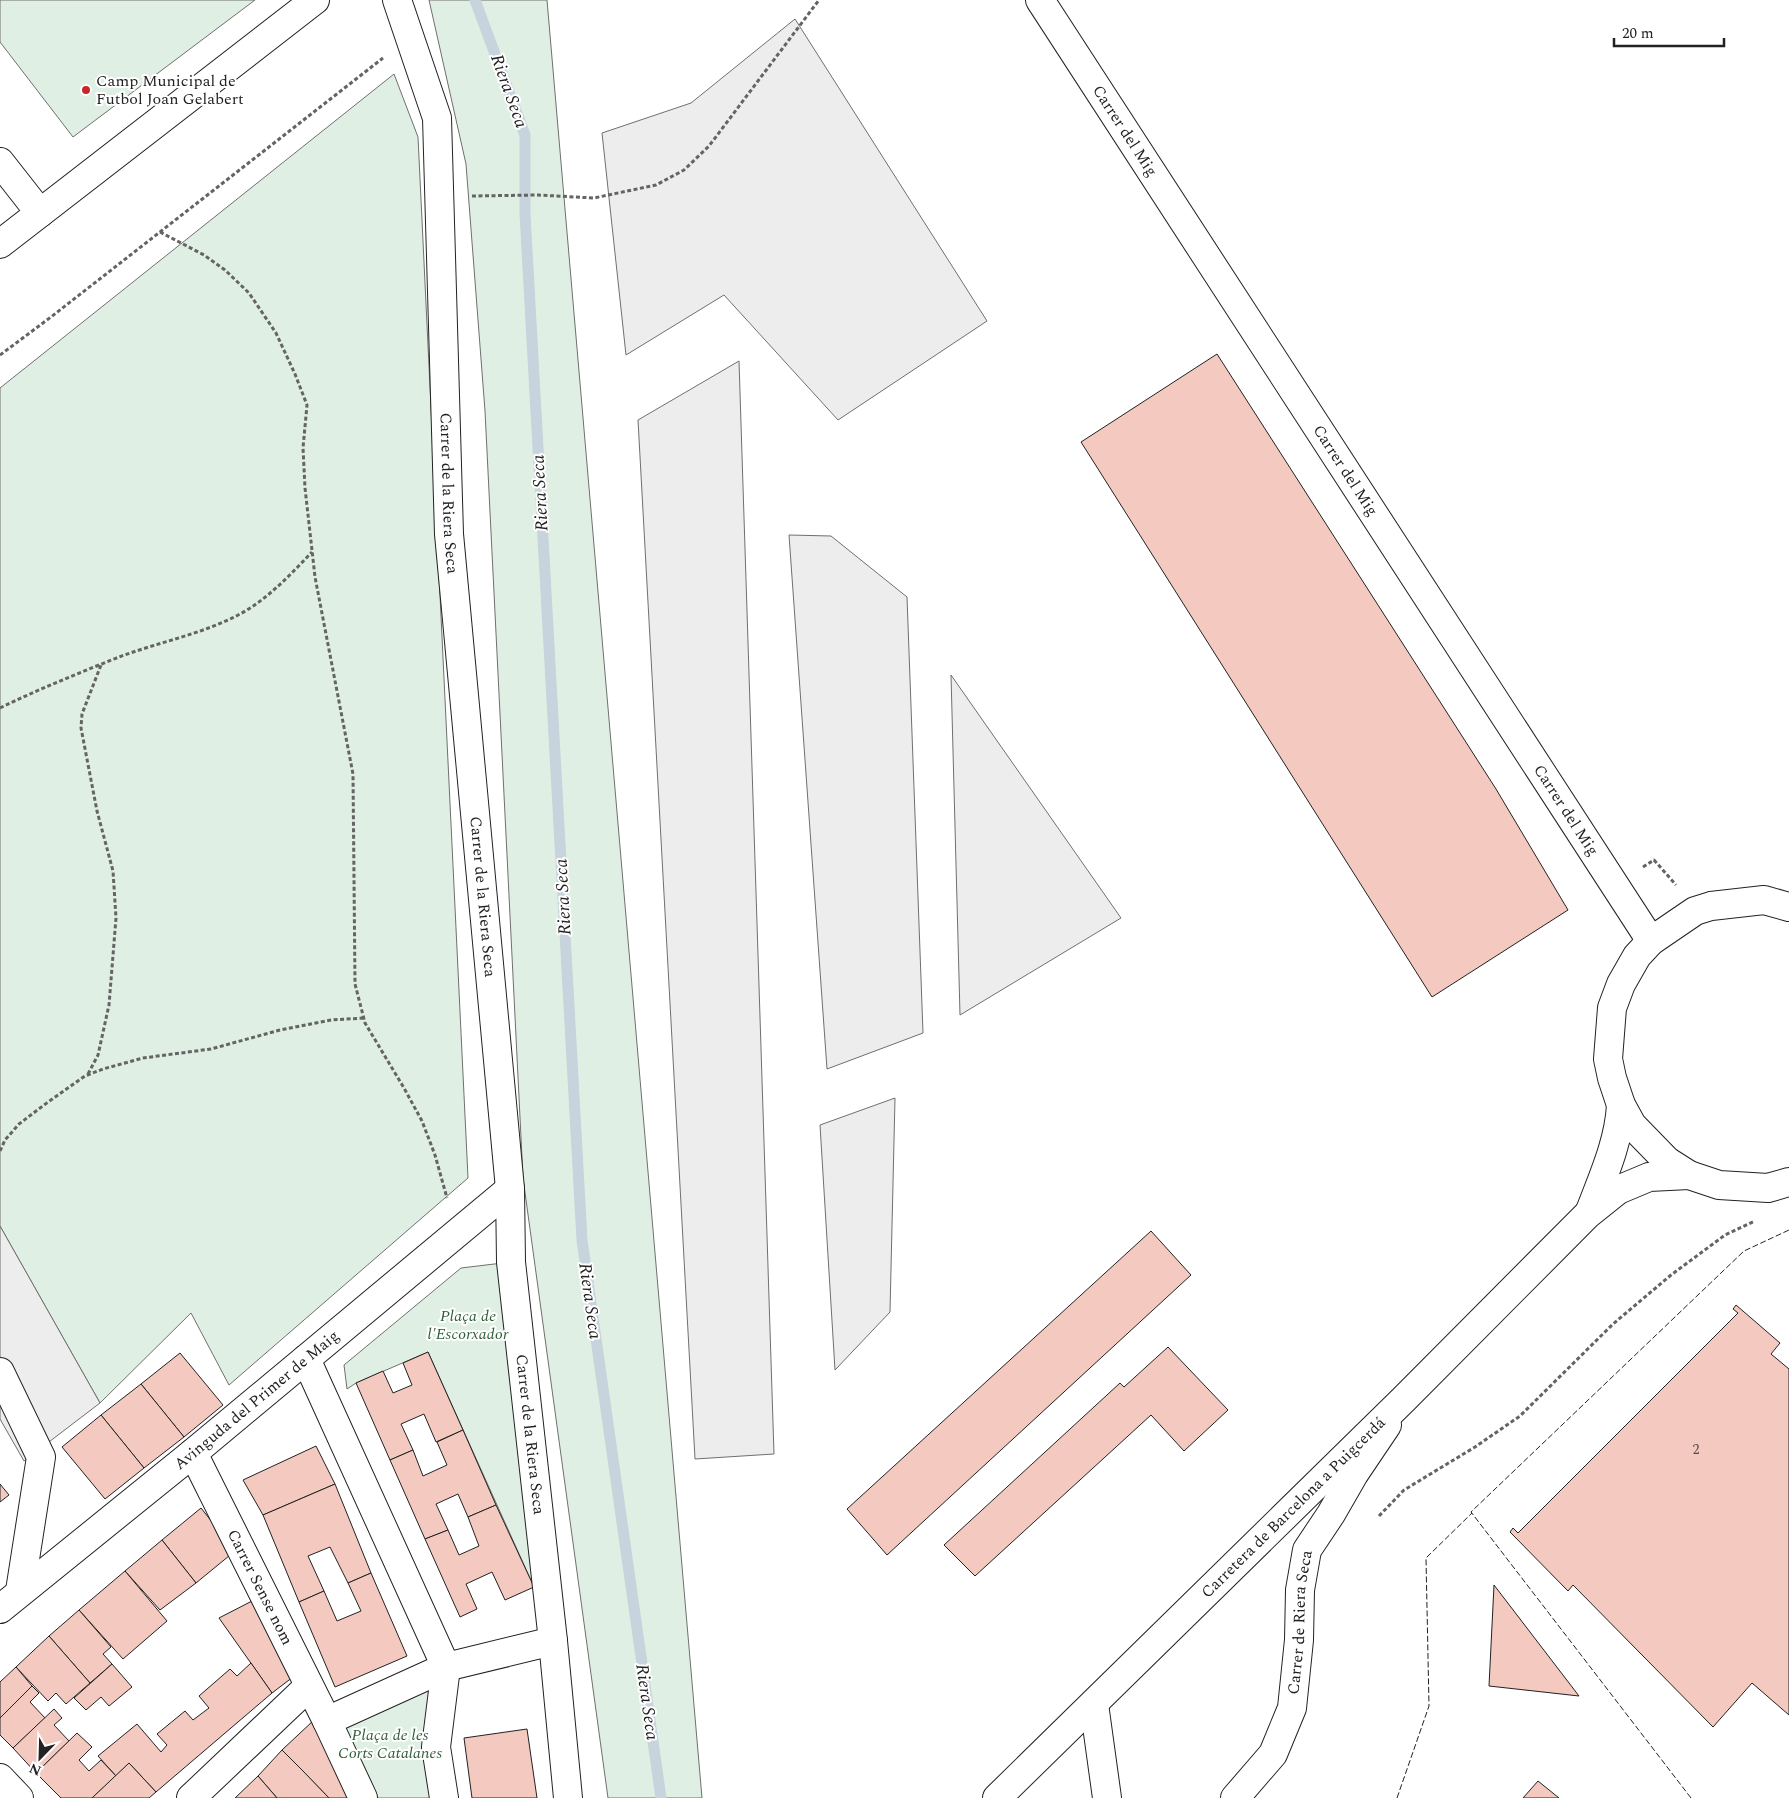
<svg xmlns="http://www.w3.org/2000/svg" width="1789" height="1798" viewBox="0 0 1789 1798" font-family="Spectral,serif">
<rect width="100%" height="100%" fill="#fff"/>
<g fill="#e0efe3" stroke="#6f6f6f">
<polygon points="0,0 255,0 73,137 0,42"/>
<polygon points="429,0 547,0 702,1798 608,1798 523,1178 485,411 466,164"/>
<polygon points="394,74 418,137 468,1178 229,1385 191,1313 100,1403 0,1226 0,388"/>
<polygon points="511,1262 534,1587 428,1352 356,1383 347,1389 344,1365 461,1268"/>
<polygon points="446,1667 444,1798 363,1798 327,1721"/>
</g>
<g fill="#ededed" stroke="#6f6f6f">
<polygon points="795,19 987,321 838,420 724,295 626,355 602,133 691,103"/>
<polygon points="739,361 774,1454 695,1459 638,420"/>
<polygon points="789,535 831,536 907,597 923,1033 827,1069"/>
<polygon points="951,675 1121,918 960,1015"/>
<polygon points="895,1098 890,1312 835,1370 820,1125"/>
<polygon points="0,1226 100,1403 24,1461 0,1419"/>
</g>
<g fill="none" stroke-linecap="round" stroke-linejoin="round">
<polyline stroke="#c7d3dd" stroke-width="11" points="475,0 525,135 525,214 582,1240 661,1798"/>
</g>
<g fill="#f3c9c0" stroke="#222">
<polygon points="1217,354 1496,789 1568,910 1432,997 1081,442"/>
<polygon points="1151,1231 1191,1275 887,1555 847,1509"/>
<polygon points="1736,1305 1780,1343 1771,1354 1789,1369 1789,1715 1752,1683 1713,1727 1573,1585 1568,1591 1510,1532 1513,1528 1518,1533 1738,1313 1733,1309"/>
<polygon points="1168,1347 1228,1410 1184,1451 1151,1415 975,1576 944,1545 1120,1383 1124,1387"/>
<polygon points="428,1352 463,1430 436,1442 424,1414 401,1424 413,1450 390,1460 356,1383 383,1371 393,1393 412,1385 403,1363"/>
<polygon points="180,1353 223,1405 184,1437 141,1384"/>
<polygon points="141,1384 184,1437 144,1468 101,1415"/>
<polygon points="101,1415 144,1468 105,1499 62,1447"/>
<polygon points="463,1430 496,1505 468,1517 458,1494 436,1504 448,1530 425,1539 390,1460 413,1450 423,1476 447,1465 437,1442"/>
<polygon points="316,1446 335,1484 263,1515 243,1480"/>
<polygon points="0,1484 9,1495 0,1502"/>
<polygon points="335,1484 371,1573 348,1583 330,1547 308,1556 324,1591 299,1602 263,1515"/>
<polygon points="496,1505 534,1587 505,1600 492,1572 466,1584 477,1609 460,1617 425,1539 448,1530 459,1555 479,1546 468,1517"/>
<polygon points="201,1508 235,1551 196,1583 162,1540"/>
<polygon points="162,1540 196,1583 160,1610 125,1571"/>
<polygon points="125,1571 167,1621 123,1659 79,1610"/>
<polygon points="371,1573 407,1656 335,1687 299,1602 324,1591 337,1621 361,1611 348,1583"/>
<polygon points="1494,1585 1579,1696 1489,1686"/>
<polygon points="252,1601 293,1677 272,1693 219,1618"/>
<polygon points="79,1610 111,1647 103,1654 112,1664 90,1683 49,1636"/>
<polygon points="49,1636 90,1683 66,1704 56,1693 48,1701 16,1667"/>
<polygon points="251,1663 272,1693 156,1792 129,1763 116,1776 98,1756 137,1724 161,1752 167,1745 157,1734 185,1711 193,1720 209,1708 199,1696 230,1669 237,1676"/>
<polygon points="112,1664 132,1687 109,1706 101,1697 86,1710 74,1698"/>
<polygon points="16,1667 32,1686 0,1718 0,1682"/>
<polygon points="32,1686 39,1693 30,1702 45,1718 13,1748 0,1735 0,1718"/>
<polygon points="54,1709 62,1718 54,1725 69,1741 36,1773 13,1748"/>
<polygon points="314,1720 361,1798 329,1798 282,1750"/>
<polygon points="527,1729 537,1798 472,1798 464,1738"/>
<polygon points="77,1733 92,1747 79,1760 89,1771 101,1760 116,1776 92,1798 61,1798 36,1773"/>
<polygon points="282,1750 303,1771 329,1798 277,1798 258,1776"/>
<polygon points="129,1763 156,1792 149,1798 92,1798"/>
<polygon points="258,1776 277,1798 235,1798"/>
<polygon points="1538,1781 1559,1798 1523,1798"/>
</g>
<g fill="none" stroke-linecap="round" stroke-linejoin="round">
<g stroke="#222" stroke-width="30">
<g id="minor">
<path id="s1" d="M397 0 437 118 449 534 510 1189 511 1262 553 1641 568 1798"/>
<path id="s2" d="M1040 0 1651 941"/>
<polyline points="0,162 40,213"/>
<polyline points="0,244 315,0"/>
<polyline points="306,1359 446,1667"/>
<polyline points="0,1372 41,1457 20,1591"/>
<path id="s3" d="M193 1453 327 1721"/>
<path id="s4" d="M0 1609 193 1453 510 1189"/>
<polyline points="1094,1704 1107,1798"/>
<polyline points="0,1778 19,1798"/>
<polyline points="191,1798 309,1686"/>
<polyline points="363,1798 327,1721 446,1667 553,1641"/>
<polyline points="444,1798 436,1747 446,1667"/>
<path id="s5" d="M1235 1798 1273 1754 1292 1708 1299 1640 1300 1590 1307 1550 1331 1514 1354 1474 1387 1425"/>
</g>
</g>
<g stroke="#222" stroke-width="30">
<g id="major">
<polyline points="1789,907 1764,900 1711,906 1695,911 1651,941 1637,956 1621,984 1612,1008 1608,1059 1612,1078 1621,1105 1632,1125 1667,1161 1689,1175 1719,1185 1768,1188 1789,1182"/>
<path d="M1590 1211C1603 1177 1619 1142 1621 1105"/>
<path id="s6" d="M997 1798 1404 1399 1588 1214 1618 1190 1649 1177 1689 1175"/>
</g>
</g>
<g stroke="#646464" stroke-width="3" stroke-dasharray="4 2.5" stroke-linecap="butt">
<polyline points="472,196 538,195 594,198 656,185 684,170 709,146 819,0"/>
<polyline points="160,232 204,255 225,270 249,293 276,333 295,374 307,405 303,448 305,488 315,577 353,774 355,984 365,1023 404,1088 422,1121 435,1155 447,1198"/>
<polyline points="0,355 51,317 383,58"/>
<path d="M0 708C39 689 79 673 119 657 159 642 203 634 240 614 268 599 291 574 312 552"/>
<polyline points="1643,867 1654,860 1676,885"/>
<polyline points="88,1074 98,1055 109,1005 116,918 113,871 97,811 81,728 82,714 101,665"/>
<polyline points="0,1151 5,1140 19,1124 48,1102 85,1076 103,1069 143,1058 211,1049 280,1030 331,1020 364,1018"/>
<polyline points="1379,1516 1404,1490 1475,1447 1520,1416 1613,1324 1671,1275 1725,1235 1755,1221"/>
</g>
<use href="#minor" stroke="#fff" stroke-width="28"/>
<use href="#major" stroke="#fff" stroke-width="28"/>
<g stroke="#222" stroke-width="1" stroke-dasharray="6 2.5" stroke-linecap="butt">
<polyline points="1397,1798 1429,1706 1426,1558 1472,1513"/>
<polyline points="1691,1798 1471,1512 1744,1251 1789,1230"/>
</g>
</g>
<circle fill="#c62828" stroke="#fff" stroke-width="2" cx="86" cy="90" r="5"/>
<g text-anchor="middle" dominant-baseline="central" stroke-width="4" stroke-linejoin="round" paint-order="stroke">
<g font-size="14" fill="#564c4a">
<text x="1696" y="1449">2</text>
</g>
<g font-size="16" fill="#222" stroke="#fff" text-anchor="start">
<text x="96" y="81">Camp Municipal de<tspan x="96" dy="18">Futbol Joan Gelabert</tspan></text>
</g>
<g font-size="16" fill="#222" stroke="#fff">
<text stroke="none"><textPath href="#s2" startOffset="156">Carrer del Mig</textPath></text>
<text stroke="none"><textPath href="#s2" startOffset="561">Carrer del Mig</textPath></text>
<text stroke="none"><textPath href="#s1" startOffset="500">Carrer de la Riera Seca</textPath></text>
<text stroke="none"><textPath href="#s2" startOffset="966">Carrer del Mig</textPath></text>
<text stroke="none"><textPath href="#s1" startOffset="905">Carrer de la Riera Seca</textPath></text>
<text stroke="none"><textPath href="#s4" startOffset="331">Avinguda del Primer de Maig</textPath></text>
<text stroke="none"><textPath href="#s1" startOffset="1445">Carrer de la Riera Seca</textPath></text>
<text stroke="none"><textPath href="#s6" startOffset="415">Carretera de Barcelona a Puigcerdá</textPath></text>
<text stroke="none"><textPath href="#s3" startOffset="150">Carrer Sense nom</textPath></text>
<text stroke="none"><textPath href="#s5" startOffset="194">Carrer de Riera Seca</textPath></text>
</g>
<g font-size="16" font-style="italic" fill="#2f5e38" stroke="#fff">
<text x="468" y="1316">Plaça de<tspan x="468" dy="18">l'Escorxador</tspan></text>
<text x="390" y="1735">Plaça de les<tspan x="390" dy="18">Corts Catalanes</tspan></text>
</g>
<g font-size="18" font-style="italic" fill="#222" stroke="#fff">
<text transform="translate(509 91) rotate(70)">Riera Seca</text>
<text transform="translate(540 493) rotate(-93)">Riera Seca</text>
<text transform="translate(563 897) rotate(-93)">Riera Seca</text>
<text transform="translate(590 1301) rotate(82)">Riera Seca</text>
<text transform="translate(647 1702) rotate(82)">Riera Seca</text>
</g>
</g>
<g transform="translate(40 1758) rotate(203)" stroke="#ffffff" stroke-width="4" paint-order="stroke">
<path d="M0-4L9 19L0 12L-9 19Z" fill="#222222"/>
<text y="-8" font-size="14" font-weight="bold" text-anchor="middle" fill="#222222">N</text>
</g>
<path d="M1614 38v8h110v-8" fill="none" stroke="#222222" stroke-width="2.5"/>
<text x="1622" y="38" font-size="15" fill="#222222" stroke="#ffffff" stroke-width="4" paint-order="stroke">20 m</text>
</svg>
